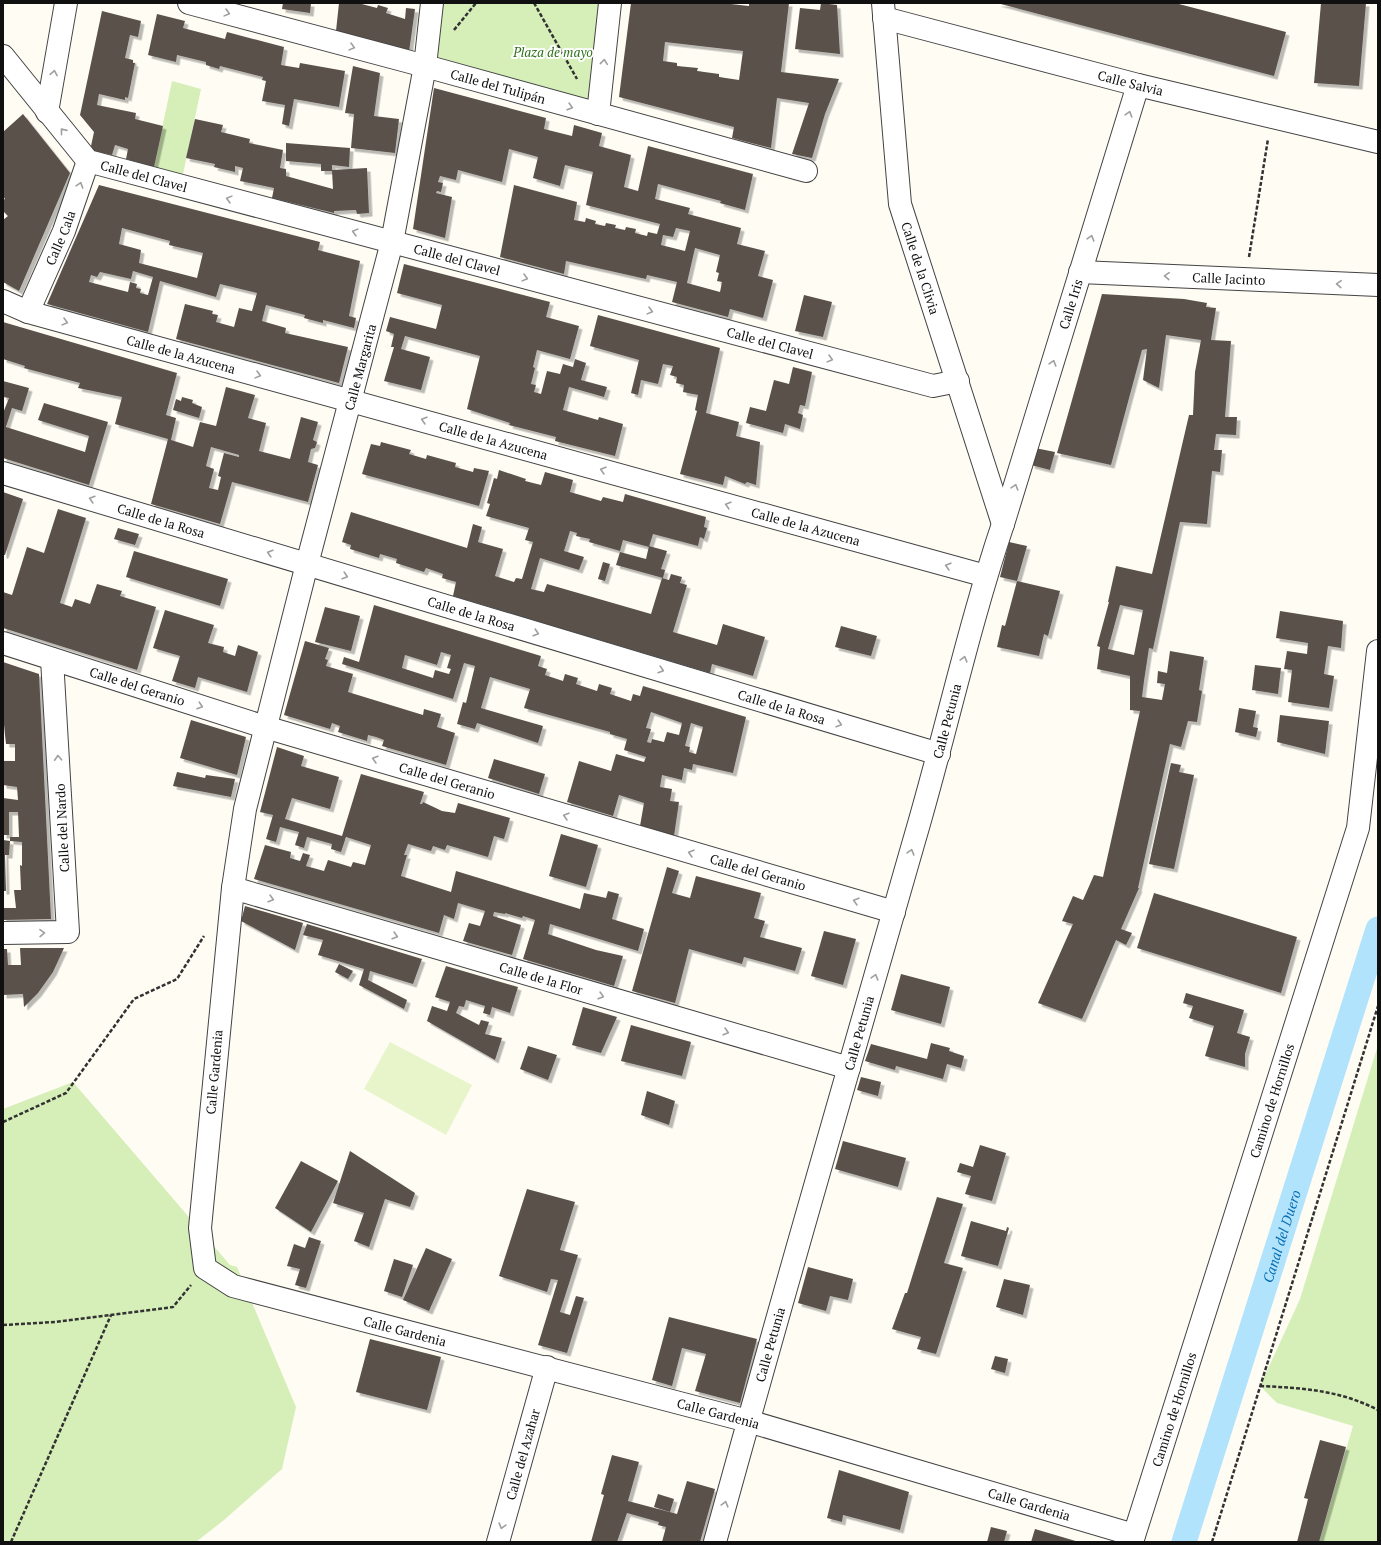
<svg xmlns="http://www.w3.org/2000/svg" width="1381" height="1545" viewBox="0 0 1381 1545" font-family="'PT Serif',serif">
<defs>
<filter id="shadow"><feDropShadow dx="3.5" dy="3.5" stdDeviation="0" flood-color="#0004"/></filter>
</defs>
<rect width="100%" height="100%" fill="#fffcf4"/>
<g fill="#d6efb8">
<polygon points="432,3 610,3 598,114 425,66"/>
<polygon points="172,81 201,89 183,174 154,167"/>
<polygon points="1378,1045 1378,1542 1319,1542 1353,1426 1277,1403 1260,1386 1300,1299"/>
<polygon points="73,1082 230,1265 237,1267 296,1407 282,1469 224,1520 196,1542 3,1542 3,1109"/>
</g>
<polygon fill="#e8f5cb" points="390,1042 472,1085 446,1135 364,1089"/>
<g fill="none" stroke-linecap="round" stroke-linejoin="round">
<path stroke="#b2e3fd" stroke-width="25" id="s1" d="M1184 1542 1378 929"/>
</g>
<g fill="#5a514b" fill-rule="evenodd" filter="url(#shadow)">
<polygon points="283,3 311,3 310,13 282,9"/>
<polygon points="339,3 358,3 377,8 378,5 388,8 386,13 405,19 406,8 415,9 409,52 336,31"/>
<path d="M631 3H722L749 6V3H789L781 72 839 79 825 114 812 158 792 154 809 103 777 98 771 148 732 138 734 127 619 97ZM665 42 743 51 739 80 719 77V74L697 71 698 68 677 66V63L663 61Z"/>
<polygon points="821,3 837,5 840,54 795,49 800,8 820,10"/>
<polygon points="997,3 1175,3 1286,32 1274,76"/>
<polygon points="1321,3 1366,3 1359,86 1314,83"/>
<polygon points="102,11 141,21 138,37 130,35 125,58 133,60 133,63 135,63 128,98 125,97 125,100 99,94 97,105 136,113 135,119 163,126 154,167 126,159 128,149 115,145 112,155 94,151 91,146 94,132 80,115"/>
<polygon points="157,14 185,21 183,28 225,39 227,32 284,47 281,65 299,68 300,63 345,71 339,107 294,99 289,126 282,124 285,105 262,101 266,81 262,80 263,77 220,66 219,69 206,65 206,62 177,55 176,62 148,55"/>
<polygon points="353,66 380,73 374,116 399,119 395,153 351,148 354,114 345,113"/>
<path d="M434 88 546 118 544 129 572 136 574 125 602 133 599 146 631 155 624 187 638 191 648 146 753 174 745 210 720 203 721 201 658 184 655 199 690 208 688 214 741 228 737 244 765 251 758 276 773 280 763 318 730 309 728 317 672 302 677 282 647 275 646 279 566 261 564 274 500 257 514 185 577 202 574 220 585 222 586 218 596 221 595 224 605 226 606 223 616 225 615 228 625 230 626 227 636 229 635 233 647 236 648 232 657 234 660 224 586 205 593 172 565 165 560 186 533 178 538 157 509 149 502 182 458 170 456 180 440 176 438 182 443 183 441 192 437 191 436 193 452 197 445 238 413 229ZM676 228 690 231 685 251 661 245 663 235 673 237ZM695 248 720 255 716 272 719 273 717 281 722 282 720 292 687 283Z"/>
<polygon points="23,114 70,173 19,291 3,282 3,220 8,216 3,211 3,200 5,199 3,196 3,132"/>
<polygon points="195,119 223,125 221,132 250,139 249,143 283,150 280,168 286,169 286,176 333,189 332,171 321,171 321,164 286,161 286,143 350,148 349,167 332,165 332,170 367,168 369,213 357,214 356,210 334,211 334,213 272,198 274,188 240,181 243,168 235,166 235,172 214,167 215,164 186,158"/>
<path d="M99 185 320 242 318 250 360 261 349 316 356 318 354 328 323 320V323L304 318 305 315 266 305 262 321 286 328 285 333 348 347 339 383 176 339 185 304 213 311 212 314 218 315 216 322 234 327 239 308 252 311 257 293 220 284 216 297 160 281 148 332 47 304ZM122 228 170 241 169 245 203 253 197 278 139 263 141 250 119 244ZM133 271 153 277 148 295 140 293 141 289 136 288 137 284 130 282 128 292 89 282 91 275 97 277 100 272 131 279Z"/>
<polygon points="404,264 550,302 546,317 579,326 570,359 537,350 533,367 535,368 531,384 536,385 534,392 541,394 547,371 560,374 563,364 573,367 575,359 586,363 581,380 607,387 604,397 569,387 563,410 598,420 599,417 623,424 615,456 555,441 556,437 509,425 510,423 467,409 480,356 405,336 401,349 430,357 421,390 384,381 394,347 391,347 394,334 386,331 390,317 436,329 442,305 397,293"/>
<path d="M1102 294 1184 299 1207 303 1206 307 1216 308 1211 340 1231 341 1225 417H1237L1236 435 1216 434 1214 450H1222L1220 472 1212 471 1207 524 1180 522 1153 649 1149 648 1144 681 1142 697 1162 700 1165 684 1157 683 1158 671 1167 673 1170 651 1204 657 1199 690 1202 691 1197 722 1188 721 1181 747 1170 744 1138 888H1139L1121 929 1132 933 1126 945 1116 940 1082 1019 1038 1003 1073 924 1062 921 1073 896 1083 900 1094 875 1103 877 1140 711 1130 710V676L1097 669 1100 647 1097 646 1109 602H1108L1116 566 1152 574 1189 415H1193L1195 372 1201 340 1166 335 1159 388 1143 380 1147 349 1142 350 1111 465 1057 453ZM1120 605 1143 610 1134 655 1108 649Z"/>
<polygon points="804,295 832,302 823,337 795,331"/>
<polygon points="598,315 720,348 706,413 739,422 736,436 760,442 756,485 747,482 745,484 725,476 723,485 680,474 697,411 695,410 698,395 683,392 684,385 676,383 677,377 670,375 673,366 663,364 658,384 641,380 638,395 631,393 639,360 590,346"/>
<path d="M3 322 177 373 166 415 176 418 171 440 193 447 200 422 216 426 226 387 255 395 248 418 266 423 259 451 290 459 301 417 318 422 313 440 317 442 315 448 311 449 308 462 318 465 308 502 232 482 220 524 151 504 168 439 115 424 122 397 78 388 80 383 24 368 25 366 3 359ZM211 447 239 455V457L224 453 218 476 221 477 218 490 209 488 214 469 206 466Z"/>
<polygon points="793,367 812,372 805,406 800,405 798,413 803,415 800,429 785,424 783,433 746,423 750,407 766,411 774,380 789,384"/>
<polygon points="3,381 29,388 22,411 12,408 6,427 85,452 89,436 38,420 44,403 108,422 89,485 3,458 3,413 9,398 3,397"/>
<polygon points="182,397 193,400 192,403 202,407 199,418 173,410 176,399 181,401"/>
<polygon points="381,442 411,450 409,454 426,459 427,455 456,463 455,467 473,472 474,468 489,471 479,506 362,474 371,444 380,446"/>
<polygon points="1035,448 1055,452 1050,470 1031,465"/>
<polygon points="499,470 526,479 525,481 541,485 545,472 573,480 570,492 601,501 603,497 623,502 625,494 706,517 704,527 707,528 704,539 700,537 698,546 653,534 649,547 623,540 620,551 589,542 590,539 576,536 577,533 570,531 564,551 584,557 579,570 540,558 531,589 544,592 547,584 651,614 662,578 669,580 671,574 682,577 680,583 687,585 673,632 717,645 723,624 765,637 753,676 712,664 710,673 453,596 456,582 442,578 443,574 426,568 424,572 396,563 397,559 380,554 379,558 350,549 351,545 342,542 351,512 467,548 473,524 482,527 478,542 503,549 495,576 514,582 516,578 522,579 533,542 525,540 529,528 486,516 490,504 487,503 494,478 497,479"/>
<polygon points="3,492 23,499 5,555 3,555"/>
<polygon points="58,509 86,518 60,603 72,607 75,599 90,604 97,584 122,591 120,596 156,607 137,670 3,628 3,592 12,595 27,547 44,553"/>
<polygon points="118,528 139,534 135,545 114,539"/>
<polygon points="1009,542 1027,546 1017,581 1060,591 1048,636 1044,634 1039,656 997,647 1002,625 1005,626 1017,581 1000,577"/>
<polygon points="649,546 667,551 661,569 665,570 663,578 616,565 620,552 646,559"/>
<polygon points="134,551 228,579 220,606 126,577"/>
<polygon points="603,562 610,564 605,581 598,579"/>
<path d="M374 605 541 656 538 666 547 669 545 675 563 681 565 674 578 678 576 684 597 691 599 684 612 688 610 694 631 701 633 694 640 696 643 686 746 717 733 773 693 764 692 770 684 768 682 780 662 775 660 787 672 789 670 801 679 802 674 836 640 826 644 803 619 795 613 816 567 802 579 761 611 771 616 754 644 762 646 757 624 750 627 739 610 734V732L524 708 530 689 490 677 481 708 543 726 538 743 477 723 475 729 457 724 463 702 466 703 475 666 464 663 453 699 342 664 344 657 359 662ZM441 652 451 655 447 668 451 669 449 674 435 670 433 678 402 668 405 655 437 665ZM651 712 682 723 679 735 667 732 664 742 652 739 651 743 647 742 651 729 646 728ZM691 723 703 727 696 754 689 752 690 747 685 746Z"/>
<polygon points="325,607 360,616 351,651 315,642"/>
<polygon points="165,610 214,625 208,643 224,647 223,652 235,656 238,645 258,652 247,692 198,677 195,688 172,681 180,656 153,648"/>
<polygon points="1280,611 1343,621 1341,648 1328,646 1324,674 1334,676 1329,708 1288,702 1292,670 1284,669 1287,651 1307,654 1308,643 1276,638"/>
<polygon points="841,626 877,636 871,656 835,647"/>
<polygon points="305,641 329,648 325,659 328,660 326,666 353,674 348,692 423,715 424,709 441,714 437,727 455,733 446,765 382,746 384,740 376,737 368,735 367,741 338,732 340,726 332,723 330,729 284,715"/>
<polygon points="3,662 39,674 51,919 3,920 3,908 16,908 14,890 21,890 20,865 22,866 22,842 10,841 10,837 19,837 18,812 9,812 9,835 3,835 3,798 18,800 17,787 3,785 3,761 15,761 15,744 6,744 5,735 3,714"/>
<polygon points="1255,665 1281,668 1278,694 1252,690"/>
<polygon points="1239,708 1256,711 1253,727 1258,728 1256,737 1235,732"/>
<polygon points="1280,715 1329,721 1325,754 1277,742"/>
<polygon points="191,720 246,737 237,775 180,758"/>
<polygon points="277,747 304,756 301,766 339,777 330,809 292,798 285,819 342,836 361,774 424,792 420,804 422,804 423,802 442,811 455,813 458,803 510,818 504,839 494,836 488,857 447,845 445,850 433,846 431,851 408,844 404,855 407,855 401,876 451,892 456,871 580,909 584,893 606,898 608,891 619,894 612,919 644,929 638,951 550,924 548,934 596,950 623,956 614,986 523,959 535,920 523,916 522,918 505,913 505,914 494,912 493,916 521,925 512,955 463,941 469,923 480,926 485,911 458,903 454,919 444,915 439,933 254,879 265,845 291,852 290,858 300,861 303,853 310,855 306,866 324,871 328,860 351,867 353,862 365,865 371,845 346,837 341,852 331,849 332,844 307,837 304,848 295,845 299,832 280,827 276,842 266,839 273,815 260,812"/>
<polygon points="494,759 545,774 539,794 488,778"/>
<polygon points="1171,763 1181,765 1179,772 1194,775 1174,869 1149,864"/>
<polygon points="177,772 205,778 206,775 235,779 231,797 173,786"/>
<polygon points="561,834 598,845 586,887 549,876"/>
<polygon points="3,840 10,841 9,855 5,855 6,891 3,891"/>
<polygon points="667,867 679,871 672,893 690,898 696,876 761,893 754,918 765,921 760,937 802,948 795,971 744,957 742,964 689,949 675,1003 632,991"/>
<polygon points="1154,893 1297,937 1281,993 1137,948"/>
<polygon points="245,906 303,923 295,950 241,921"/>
<polygon points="307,924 422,959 413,984 370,971 368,980 407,1000 404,1009 359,985 364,969 318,955 323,940 303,935"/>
<polygon points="824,931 856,939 843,985 811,976"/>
<polygon points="20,948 64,948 53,972 38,993 24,1007 23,994 3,995 3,949 7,949 8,965 21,965"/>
<polygon points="339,964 353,971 348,979 335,972"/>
<polygon points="446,966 518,987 510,1013 492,1007 490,1015 483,1013 485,1006 466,1000 464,1007 459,1006 456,1013 479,1025 481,1020 489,1022 485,1034 502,1038 495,1060 427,1021 432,1006 447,1011 450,1002 435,997"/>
<polygon points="901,974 950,987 941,1024 891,1010"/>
<polygon points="1186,993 1244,1010 1237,1033 1250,1037 1245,1054 1245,1067 1205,1056 1214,1026 1189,1018 1193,1006 1183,1003"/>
<polygon points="583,1007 617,1017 601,1053 572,1045"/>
<polygon points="631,1025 691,1042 682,1076 621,1061"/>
<polygon points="931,1043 950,1048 949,1051 964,1056 961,1068 947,1064 943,1079 896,1066 895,1070 865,1061 871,1044 927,1059"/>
<polygon points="528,1046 557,1055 548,1080 520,1069"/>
<polygon points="861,1077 881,1082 878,1096 857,1090"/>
<polygon points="647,1091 675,1101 669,1125 641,1115"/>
<polygon points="843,1141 906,1158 898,1187 835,1169"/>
<polygon points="980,1145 1006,1153 992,1201 965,1194 971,1176 957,1172 960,1163 973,1167"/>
<polygon points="350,1151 415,1193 410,1207 385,1199 369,1247 354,1241 364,1213 333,1203"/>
<polygon points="301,1161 338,1181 311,1232 275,1208"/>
<polygon points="527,1189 575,1202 560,1250 578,1255 560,1312 570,1315 576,1296 584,1298 567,1353 538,1345 558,1280 551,1279 547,1292 499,1276"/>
<polygon points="937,1197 963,1204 944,1263 963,1268 936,1354 917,1349 921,1337 892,1329 905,1293 907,1293"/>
<polygon points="971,1221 1006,1231 1007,1227 1009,1228 998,1266 961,1256"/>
<polygon points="309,1237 321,1241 306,1288 295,1285 300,1269 287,1266 294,1244 305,1248"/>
<polygon points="426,1248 452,1259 429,1311 403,1300"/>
<polygon points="394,1259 413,1265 402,1297 384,1291"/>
<polygon points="808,1267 853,1279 848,1300 830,1296 826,1311 798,1303"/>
<polygon points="1004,1279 1030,1285 1023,1315 996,1307"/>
<polygon points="669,1317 757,1339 740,1403 695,1391 706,1354 682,1348 672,1386 652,1380"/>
<polygon points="370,1339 441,1357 427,1410 356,1392"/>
<polygon points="995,1356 1008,1359 1005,1373 991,1369"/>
<polygon points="1320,1440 1346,1447 1319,1542 1297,1542 1308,1499 1304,1498"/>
<polygon points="612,1455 639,1462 628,1501 677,1514 687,1481 715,1489 700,1542 662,1542 666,1527 658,1525 659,1522 627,1513 617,1542 591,1542 604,1495 601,1494"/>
<polygon points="839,1470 909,1492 900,1530 843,1515 842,1522 827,1518"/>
<polygon points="658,1494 674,1499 670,1512 654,1507"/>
<polygon points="991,1527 1007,1531 1004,1542 987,1542"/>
<polygon points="1035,1529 1079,1542 1031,1542"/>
</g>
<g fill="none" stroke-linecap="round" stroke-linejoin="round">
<g stroke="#434343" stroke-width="24">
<g id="street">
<path id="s2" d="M189 3 425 66 806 171"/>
<path id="s3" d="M432 3 425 66 392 242 307 564 245 809 233 888 200 1228 205 1268 233 1286 748 1421 1134 1535"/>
<path id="s4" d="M883 3 900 204 1003 524"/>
<path id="s5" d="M884 18 1138 85 1378 142"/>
<path id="s6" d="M3 56 88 161 933 386 958 381"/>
<polyline points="47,112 66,3"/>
<polyline points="598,114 610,3"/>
<path id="s7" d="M1080 272 1378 285"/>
<path id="s8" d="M3 301 28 312 986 576"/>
<path id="s9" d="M28 312 64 231 88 161"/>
<path id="s10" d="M3 473 939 754"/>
<path id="s11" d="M3 643 265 727 894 912"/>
<path id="s12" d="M233 888 849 1068"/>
<polyline points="3,933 68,932 52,659"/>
<path id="s13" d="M498 1542 547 1367"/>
<path id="s14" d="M715 1542C779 1308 847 1075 914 841 945 736 968 628 1003 524L1138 85"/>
<path id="s15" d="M1132 1542 1358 828 1378 651"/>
</g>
</g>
<g stroke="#323232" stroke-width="2.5" stroke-dasharray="4 2" stroke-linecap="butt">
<polyline points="534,3 577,79"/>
<polyline points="454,30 476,3"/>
<polyline points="1249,257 1268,139"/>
<polyline points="3,1122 66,1093 134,999 177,979 204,936"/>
<polyline points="3,1325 55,1322 173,1307 191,1285"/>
<path d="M1260 1386C1303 1388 1339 1390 1378 1410"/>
<polyline points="11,1542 111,1315"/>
<polyline points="1212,1542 1378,1006"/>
</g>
<use href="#street" stroke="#fff" stroke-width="22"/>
</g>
<defs><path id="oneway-chevron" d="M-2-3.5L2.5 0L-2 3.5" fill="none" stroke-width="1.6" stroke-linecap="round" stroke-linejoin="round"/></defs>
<g stroke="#9f9f9f">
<use href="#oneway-chevron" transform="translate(227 13) rotate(15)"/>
<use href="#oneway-chevron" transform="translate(352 47) rotate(15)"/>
<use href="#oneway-chevron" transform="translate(604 62) rotate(-84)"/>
<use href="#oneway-chevron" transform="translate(54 73) rotate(-80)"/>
<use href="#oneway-chevron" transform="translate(570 107) rotate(16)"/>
<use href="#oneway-chevron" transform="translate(1129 114) rotate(-73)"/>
<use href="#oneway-chevron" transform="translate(63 131) rotate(-129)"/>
<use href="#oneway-chevron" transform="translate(80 185) rotate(-72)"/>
<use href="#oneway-chevron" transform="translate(229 199) rotate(-165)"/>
<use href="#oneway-chevron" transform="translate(355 232) rotate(-165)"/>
<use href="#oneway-chevron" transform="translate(1091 238) rotate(-73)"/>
<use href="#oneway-chevron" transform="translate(1167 276) rotate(-177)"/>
<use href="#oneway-chevron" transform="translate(525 278) rotate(15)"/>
<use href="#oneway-chevron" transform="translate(1339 284) rotate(-177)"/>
<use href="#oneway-chevron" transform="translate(650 311) rotate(15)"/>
<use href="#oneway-chevron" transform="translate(65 322) rotate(15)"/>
<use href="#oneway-chevron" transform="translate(830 359) rotate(15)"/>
<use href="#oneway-chevron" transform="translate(1053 363) rotate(-73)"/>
<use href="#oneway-chevron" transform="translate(258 375) rotate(15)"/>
<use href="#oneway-chevron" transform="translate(424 420) rotate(-164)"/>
<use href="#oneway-chevron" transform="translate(603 470) rotate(-164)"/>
<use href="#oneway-chevron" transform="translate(1015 487) rotate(-73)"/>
<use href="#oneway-chevron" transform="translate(92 499) rotate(-163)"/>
<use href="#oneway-chevron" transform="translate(728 505) rotate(-164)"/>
<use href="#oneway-chevron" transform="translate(270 553) rotate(-163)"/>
<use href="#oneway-chevron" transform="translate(948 566) rotate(-164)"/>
<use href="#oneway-chevron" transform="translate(345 576) rotate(17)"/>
<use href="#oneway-chevron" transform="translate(536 633) rotate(17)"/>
<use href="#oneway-chevron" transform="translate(964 659) rotate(-75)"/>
<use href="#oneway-chevron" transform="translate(661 670) rotate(17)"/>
<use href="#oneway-chevron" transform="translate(200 706) rotate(18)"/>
<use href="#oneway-chevron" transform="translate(839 724) rotate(17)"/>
<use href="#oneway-chevron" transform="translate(58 758) rotate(-93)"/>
<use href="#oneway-chevron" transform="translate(375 759) rotate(-164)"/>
<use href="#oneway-chevron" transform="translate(566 816) rotate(-164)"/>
<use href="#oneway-chevron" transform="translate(911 852) rotate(-74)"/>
<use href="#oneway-chevron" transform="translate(691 853) rotate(-164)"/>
<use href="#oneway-chevron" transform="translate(271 899) rotate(16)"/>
<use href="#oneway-chevron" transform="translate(856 901) rotate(-164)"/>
<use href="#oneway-chevron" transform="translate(42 933) rotate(-1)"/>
<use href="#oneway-chevron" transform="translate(395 936) rotate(16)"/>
<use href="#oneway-chevron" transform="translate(875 977) rotate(-74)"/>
<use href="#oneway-chevron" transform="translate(601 996) rotate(16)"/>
<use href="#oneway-chevron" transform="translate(726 1032) rotate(16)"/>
<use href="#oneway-chevron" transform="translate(725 1504) rotate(-75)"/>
<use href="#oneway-chevron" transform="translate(502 1526) rotate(106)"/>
</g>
<g text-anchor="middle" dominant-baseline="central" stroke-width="4" stroke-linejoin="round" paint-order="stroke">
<g font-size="13" font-style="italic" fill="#2e7118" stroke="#fff">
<text x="553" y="52">Plaza de mayo</text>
</g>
<g font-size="13" fill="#101010" stroke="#fff">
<text stroke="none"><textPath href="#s5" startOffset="255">Calle Salvia</textPath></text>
<text stroke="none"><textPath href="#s2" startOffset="320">Calle del Tulipán</textPath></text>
<text stroke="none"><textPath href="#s6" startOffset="193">Calle del Clavel</textPath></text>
<text stroke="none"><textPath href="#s9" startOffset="81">Calle Cala</textPath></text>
<text stroke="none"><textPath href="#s6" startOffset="517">Calle del Clavel</textPath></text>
<text stroke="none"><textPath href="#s4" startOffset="269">Calle de la Clivia</textPath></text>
<text stroke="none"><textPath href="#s7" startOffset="149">Calle Jacinto</textPath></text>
<text stroke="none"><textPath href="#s14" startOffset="1288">Calle Iris</textPath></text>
<text stroke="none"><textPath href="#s6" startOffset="841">Calle del Clavel</textPath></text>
<text stroke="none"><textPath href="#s8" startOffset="186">Calle de la Azucena</textPath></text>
<text transform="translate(360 367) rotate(-75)">Calle Margarita</text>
<text stroke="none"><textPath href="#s8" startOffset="510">Calle de la Azucena</textPath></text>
<text stroke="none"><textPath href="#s10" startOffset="165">Calle de la Rosa</textPath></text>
<text stroke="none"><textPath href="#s8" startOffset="834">Calle de la Azucena</textPath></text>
<text stroke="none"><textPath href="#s10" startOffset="489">Calle de la Rosa</textPath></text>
<text stroke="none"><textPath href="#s11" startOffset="141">Calle del Geranio</textPath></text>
<text stroke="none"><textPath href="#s10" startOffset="813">Calle de la Rosa</textPath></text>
<text stroke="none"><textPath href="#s14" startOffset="853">Calle Petunia</textPath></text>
<text stroke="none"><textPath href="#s11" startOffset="465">Calle del Geranio</textPath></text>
<text transform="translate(62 828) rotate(-93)">Calle del Nardo</text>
<text stroke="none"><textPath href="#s11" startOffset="789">Calle del Geranio</textPath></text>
<text stroke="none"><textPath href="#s12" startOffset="321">Calle de la Flor</textPath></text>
<text stroke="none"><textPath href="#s14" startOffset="529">Calle Petunia</textPath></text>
<text transform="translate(214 1072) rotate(-85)">Calle Gardenia</text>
<text stroke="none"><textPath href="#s15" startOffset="463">Camino de Hornillos</textPath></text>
<text stroke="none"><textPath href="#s3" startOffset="1501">Calle Gardenia</textPath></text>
<text stroke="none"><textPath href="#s14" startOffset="205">Calle Petunia</textPath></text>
<text stroke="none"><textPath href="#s15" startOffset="139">Camino de Hornillos</textPath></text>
<text stroke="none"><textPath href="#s3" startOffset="1825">Calle Gardenia</textPath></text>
<text stroke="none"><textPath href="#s13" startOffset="91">Calle del Azahar</textPath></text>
<text stroke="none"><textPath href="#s3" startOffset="2149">Calle Gardenia</textPath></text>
</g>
<g font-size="14" font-style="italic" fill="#0a6fb2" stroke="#fff">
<text stroke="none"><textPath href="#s1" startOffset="321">Canal del Duero</textPath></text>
</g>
</g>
<rect width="1381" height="1545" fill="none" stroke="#101010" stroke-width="8"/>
</svg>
